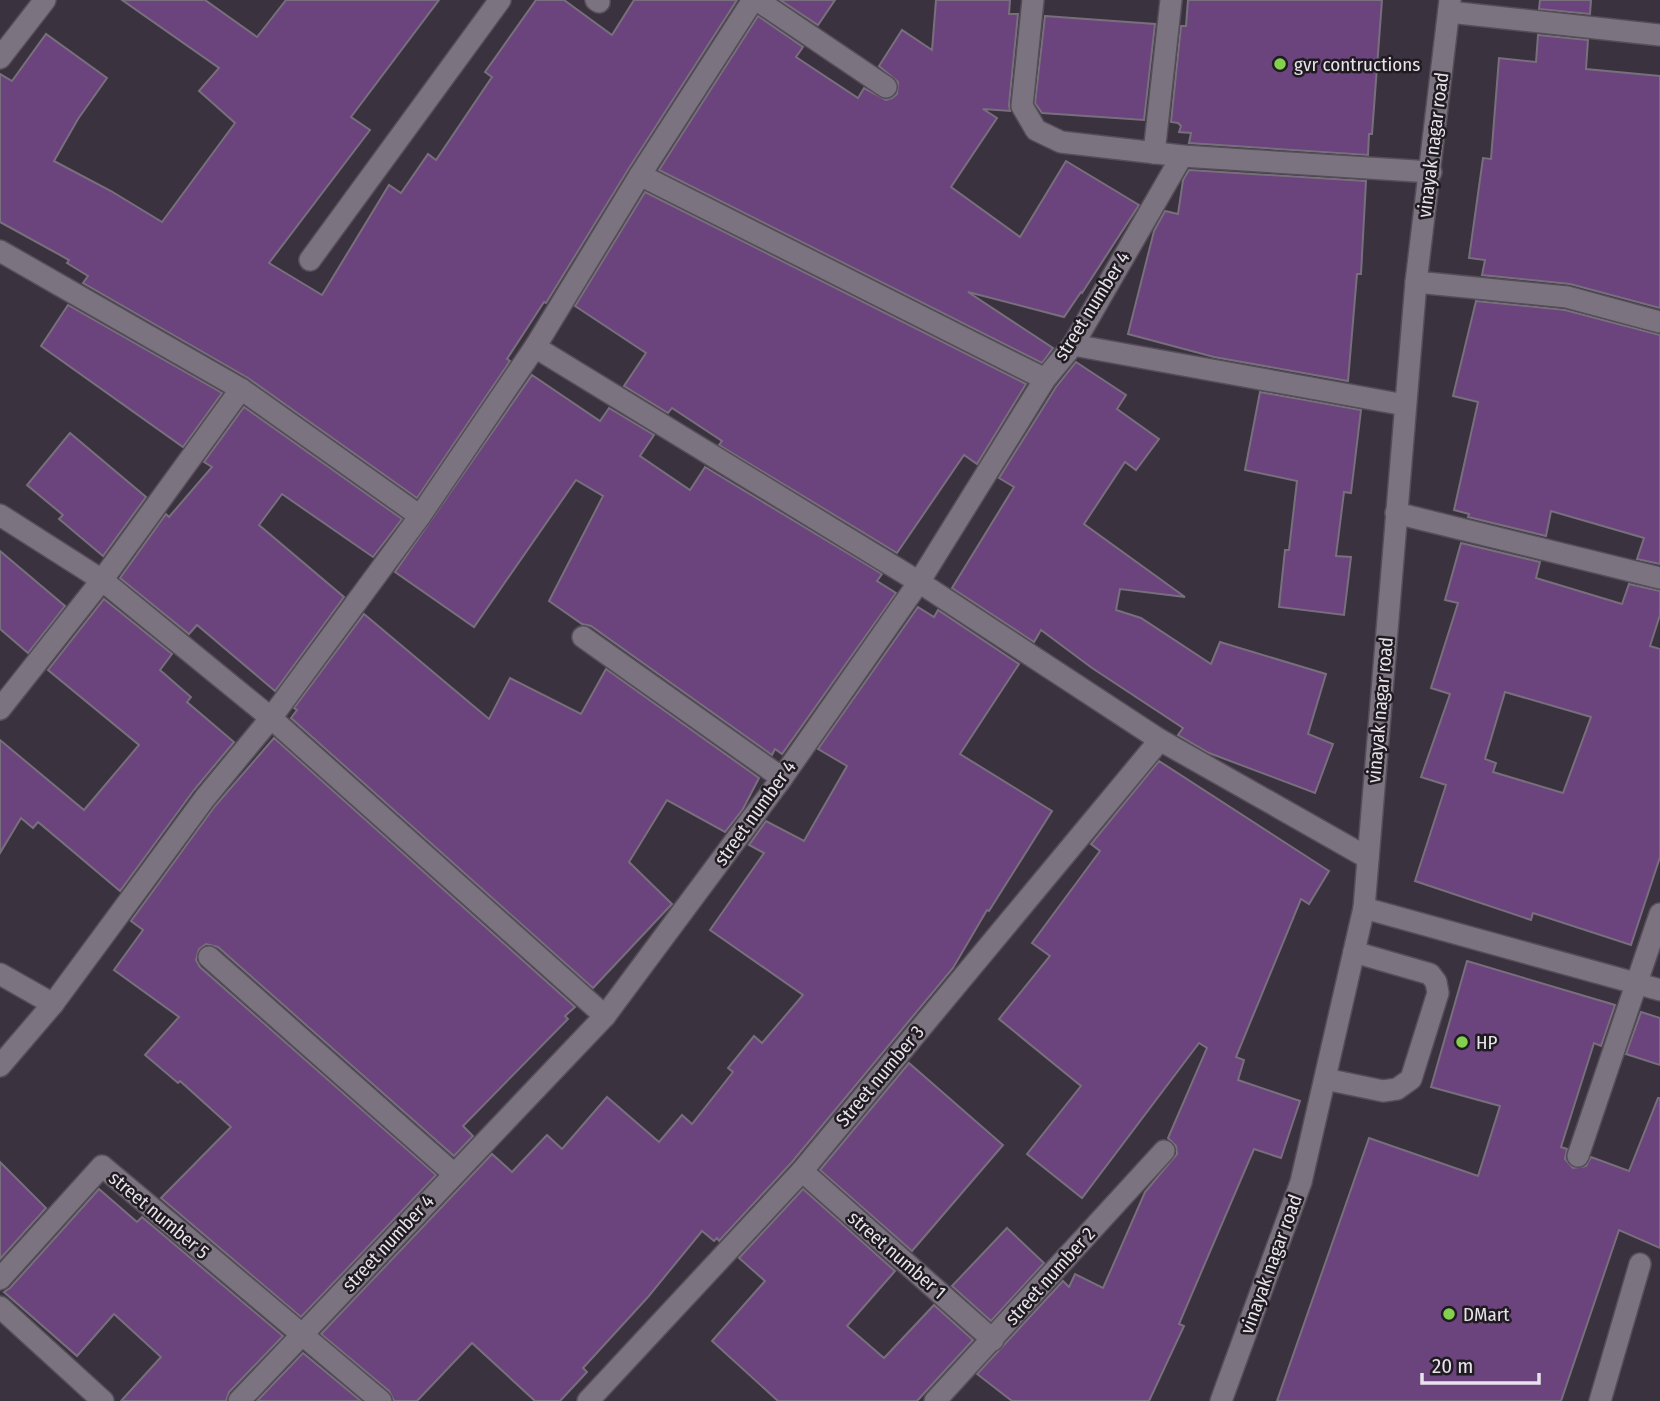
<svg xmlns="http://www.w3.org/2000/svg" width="1660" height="1401" viewBox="0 0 1660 1401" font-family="'Fira Sans Condensed',sans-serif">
<rect width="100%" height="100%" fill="#3a323e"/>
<g fill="#6b447d" stroke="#786f7d" stroke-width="2" fill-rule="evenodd">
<polygon points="122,0 205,0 257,37 286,0 439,0 351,117 370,130 269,263 322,295 389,185 401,193 428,154 436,160 492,77 485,72 536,0 564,0 612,35 634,0 737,0 629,168 546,303 544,302 507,359 510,361 417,498 248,378 83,283 88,276 67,263 69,260 0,222 0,74 12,81 46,34 107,78 78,119 54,161 111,191 162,222 235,123 199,91 219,68"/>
<polygon points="780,0 835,0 818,25"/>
<polygon points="936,0 1010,0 1009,14 1018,14 1009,105 1010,111 983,109 997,118 951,187 1020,237 1066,161 1139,205 1082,293 1081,292 1064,317 968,292 1053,348 1042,363 659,170 758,16 803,47 796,57 858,98 864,88 886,100 892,98 897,94 898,82 879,66 902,30 932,50"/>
<polygon points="1188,0 1382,0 1372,134 1369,134 1368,155 1189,143 1191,133 1179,132 1181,126 1178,123 1171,122 1181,26 1186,26"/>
<polygon points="1540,0 1591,0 1590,14 1539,9"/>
<polygon points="1045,16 1155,24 1144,120 1042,113 1035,103"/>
<polygon points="1538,35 1588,40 1586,69 1660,76 1660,308 1570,284 1482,275 1485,260 1469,258 1483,158 1491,159 1499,58 1536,62"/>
<polygon points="1189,170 1366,181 1361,274 1357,274 1348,381 1214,357 1128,334 1154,231 1165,211 1178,214 1183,180"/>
<polygon points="645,192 1026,384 977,464 964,455 897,553 719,445 722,441 672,408 668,413 624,386 646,353 575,306"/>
<polygon points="1476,301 1565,310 1660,335 1660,564 1637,559 1644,538 1551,511 1546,536 1468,517 1469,514 1454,510 1478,402 1453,396"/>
<polygon points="68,305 222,393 183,447 41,346"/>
<polygon points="1076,362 1126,395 1117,409 1159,439 1136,470 1125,462 1084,524 1185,597 1120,589 1116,610 1141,618 1211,664 1220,642 1326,674 1308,734 1333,744 1315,793 1209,753 1178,735 1183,728 1092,668 1041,630 1034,642 952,588 1014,487 999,478 1056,387"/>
<polygon points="532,375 600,421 609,408 654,435 640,456 690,490 705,467 882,574 877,581 896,593 782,754 775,749 772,755 591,626 582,624 549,601 603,496 576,480 474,627 395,572"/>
<polygon points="1260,392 1361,410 1351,493 1344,492 1336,556 1351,557 1344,615 1279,607 1285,550 1289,550 1297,481 1245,470"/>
<polygon points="244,407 402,519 373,557 282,494 259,525 344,597 275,691 197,625 189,634 120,578 166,514 169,517 212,467 204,462"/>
<polygon points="70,433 146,497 103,556 59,519 63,515 27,485"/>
<path d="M1461 543 1540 562 1536 578 1622 604 1629 584 1660 591V615L1650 646 1660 649V857L1631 945 1533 913 1531 920 1415 881 1446 785 1421 777 1450 694 1431 688 1458 603 1445 600ZM1505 692 1591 717 1563 793 1493 772 1496 763 1485 759Z"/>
<polygon points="0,551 65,606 28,653 0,629"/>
<polygon points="104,599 172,654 160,670 191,697 187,702 234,742 194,790 120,891 38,822 33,828 21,818 0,853 0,740 84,810 139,745 48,670"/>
<polygon points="918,607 934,617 938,610 1019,664 960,754 1052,811 989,911 987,910 953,968 792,1162 719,1241 717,1238 714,1241 702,1231 648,1297 583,1368 587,1372 560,1401 535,1401 472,1343 417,1401 394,1401 389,1391 321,1334 492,1154 512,1172 547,1135 562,1149 607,1097 659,1142 682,1115 692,1124 733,1072 728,1068 754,1036 762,1043 803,995 710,930 764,853 749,845 766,821 804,841 847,766 818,749"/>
<polygon points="364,614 489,719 510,678 581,714 606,669 759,778 743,809 725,832 667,800 629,862 672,904 593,988 291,718 297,710 294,708"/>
<polygon points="274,738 575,1007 565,1016 568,1019 463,1126 473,1136 454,1156 218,947 206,944 199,949 196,960 200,967 436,1175 301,1317 161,1198 231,1127 180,1081 178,1083 145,1055 179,1017 114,970 143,930 131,921 215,806"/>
<polygon points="1159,761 1329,871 1309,904 1301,899 1236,1057 1244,1060 1238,1080 1300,1101 1281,1158 1254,1149 1179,1324 1184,1326 1149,1401 1012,1401 977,1374 1063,1281 1069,1287 1075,1274 1103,1288 1145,1192 1177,1154 1176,1146 1168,1138 1207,1048 1199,1043 1082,1198 1027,1154 1081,1086 999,1019 1050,956 1032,943 1100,851 1091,844"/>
<polygon points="1467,961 1615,1005 1601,1046 1594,1043 1561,1147 1567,1149 1565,1159 1573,1168 1586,1166 1591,1157 1629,1171 1658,1098 1660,1098 1660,1248 1619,1230 1561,1401 1277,1401 1369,1138 1478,1176 1500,1106 1431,1087"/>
<polygon points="1641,1012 1660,1018 1660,1065 1626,1054"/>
<polygon points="909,1063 1003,1145 912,1251 820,1170"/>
<polygon points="0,1162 46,1208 0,1259"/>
<polygon points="99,1189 137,1222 142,1217 283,1336 229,1392 226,1401 121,1401 161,1357 114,1314 77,1356 4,1292 10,1288"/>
<polygon points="803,1189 895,1271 847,1326 884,1358 934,1305 973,1340 917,1401 778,1401 712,1341 765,1281 739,1258"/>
<polygon points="1007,1228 1044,1263 991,1321 952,1286"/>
<polygon points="303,1353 361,1401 257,1401"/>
</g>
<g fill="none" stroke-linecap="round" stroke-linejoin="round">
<g stroke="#554e58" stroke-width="24">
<g id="minor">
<polyline points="596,0 599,2"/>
<polyline points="757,0 886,87"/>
<polyline points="1033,0 1022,106 1036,130 1061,142 1182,156 1431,172"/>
<polyline points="1449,12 1660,35"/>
<polyline points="0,58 45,0"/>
<polyline points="1154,153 1171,0"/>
<polyline points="640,175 1045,379"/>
<polyline points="0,251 241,389 420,516"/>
<polyline points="310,260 500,0"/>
<polyline points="1416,282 1567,297 1660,322"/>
<polyline points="1073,345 1405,405"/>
<polyline points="535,347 919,582 1160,740 1368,858"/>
<polyline points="1396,513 1660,578"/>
<polyline points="0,515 102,580 271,718 605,1016"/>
<polyline points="583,637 782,778"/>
<polyline points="0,709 102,580 241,389"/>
<polyline points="1364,908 1660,990"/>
<polyline points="209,957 453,1173"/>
<polyline points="0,974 53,1004"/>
<polyline points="0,1066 53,1004 205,798 271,718 420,516 535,347 640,175 753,0"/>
<polyline points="1325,1079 1383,1091 1397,1089 1411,1079 1438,993 1436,982 1430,974 1354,952"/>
<polyline points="1578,1156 1660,914"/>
<polyline points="802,1171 993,1340"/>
<polyline points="0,1279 102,1166 381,1401"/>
<polyline points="0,1307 103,1401"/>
<polyline points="239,1401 605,1016 782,778 919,582 1045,379 1073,345 1182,156"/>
<polyline points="588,1401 802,1171 1160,740"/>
<polyline points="935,1401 1164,1151"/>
<polyline points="1221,1401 1301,1182 1364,908 1416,282 1450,0"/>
<polyline points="1600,1401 1640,1264"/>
</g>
</g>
<use href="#minor" stroke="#7c7381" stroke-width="21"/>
</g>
<g fill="#83d04e" stroke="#1f1b21" stroke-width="2.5">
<circle cx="1280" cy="64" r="7"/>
<circle cx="1462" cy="1042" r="7"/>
<circle cx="1449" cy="1314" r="7"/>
</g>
<g text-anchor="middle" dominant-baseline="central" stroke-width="5" stroke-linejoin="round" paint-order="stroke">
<g font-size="19" fill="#e8e3eb" stroke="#1f1b21" text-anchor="start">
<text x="1294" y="64">gvr contructions</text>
<text x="1476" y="1042">HP</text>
<text x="1463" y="1314">DMart</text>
</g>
<g font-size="19" fill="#e8e3eb" stroke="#1f1b21">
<text transform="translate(1433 145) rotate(-83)">vinayak nagar road</text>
<text transform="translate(1092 306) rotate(-58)">street number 4</text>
<text transform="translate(1380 710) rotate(-85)">vinayak nagar road</text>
<text transform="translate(755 813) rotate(-54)">street number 4</text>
<text transform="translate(880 1076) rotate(-50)">Street number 3</text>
<text transform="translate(159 1215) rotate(40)">street number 5</text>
<text transform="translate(388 1243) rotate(-47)">street number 4</text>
<text transform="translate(897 1255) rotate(41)">street number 1</text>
<text transform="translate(1271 1264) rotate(-70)">vinayak nagar road</text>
<text transform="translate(1050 1276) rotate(-48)">street number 2</text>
</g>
</g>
<path d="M1422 1373v10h117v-10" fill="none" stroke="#e8e3eb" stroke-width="3.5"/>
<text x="1432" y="1373" font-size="21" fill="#e8e3eb" stroke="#1f1b21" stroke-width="5" paint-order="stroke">20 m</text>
</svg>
